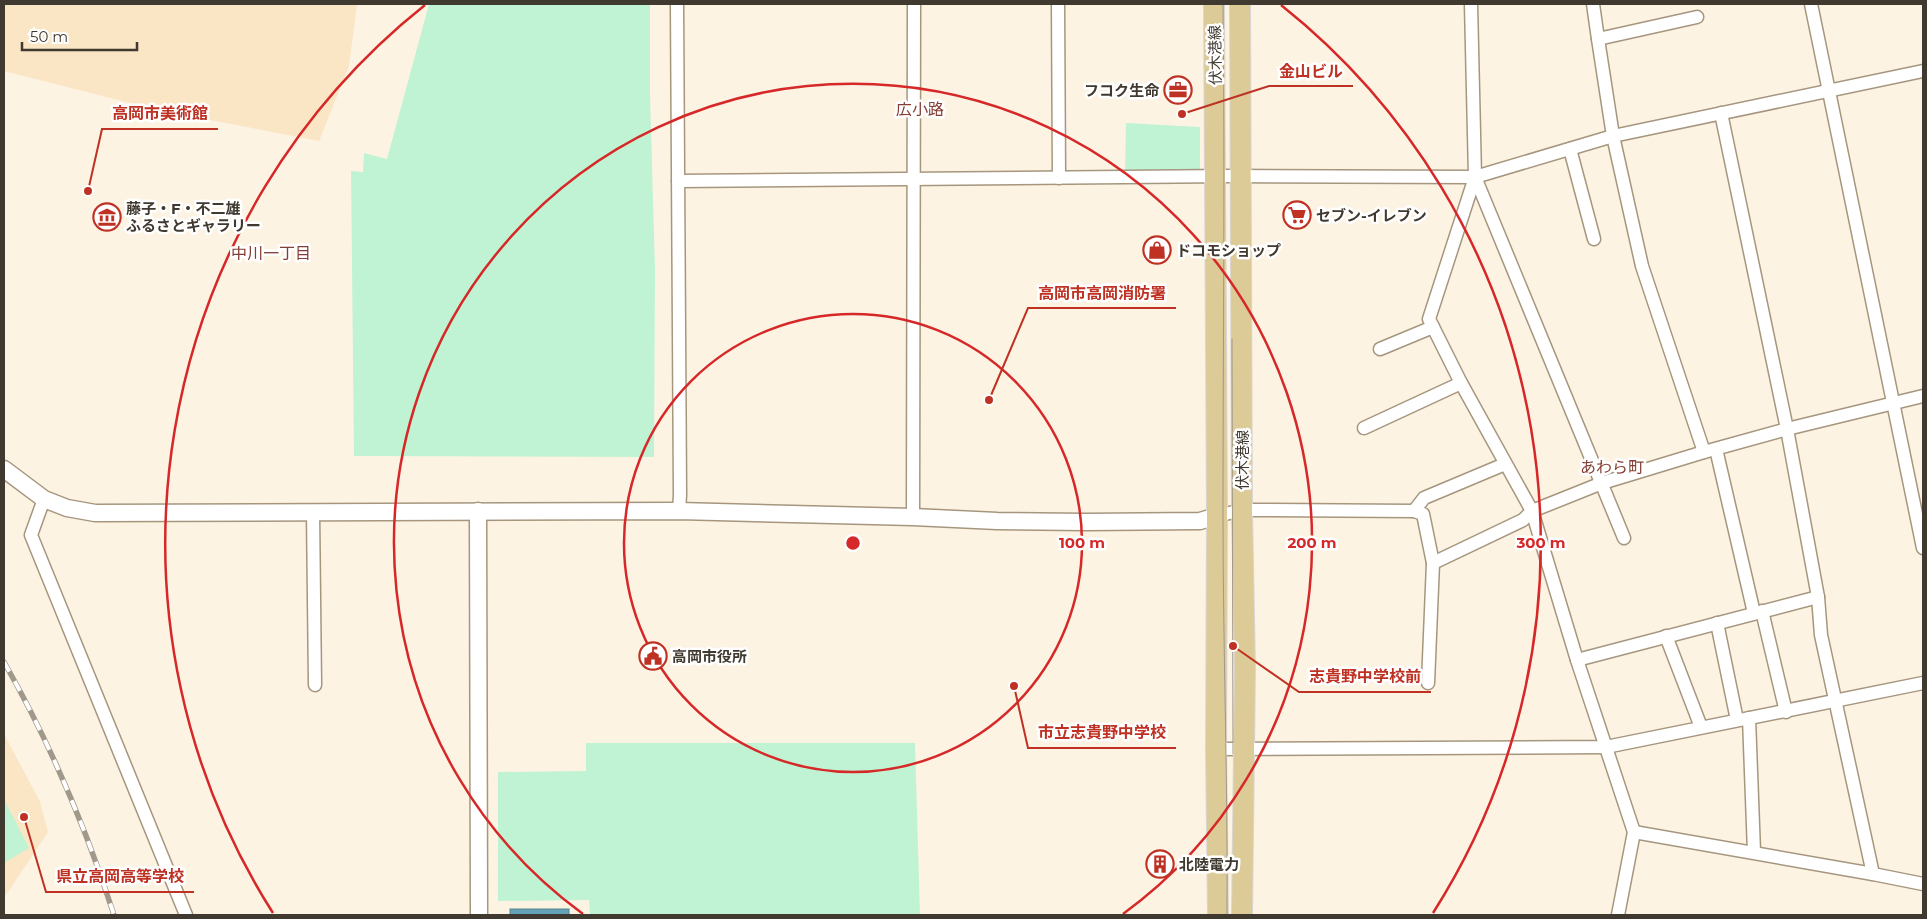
<svg xmlns="http://www.w3.org/2000/svg" width="1927" height="919" viewBox="0 0 1927 919" font-family="Montserrat,'Noto Sans JP',sans-serif">
<rect width="100%" height="100%" fill="#fdf3e3"/>
<g fill="#fae5c4">
<polygon points="4,4 357,4 349,66 319,141 158,110 4,71"/>
<polygon points="4,734 40,802 48,832 4,898"/>
</g>
<g fill="#c0f3d3">
<polygon points="429,4 650,5 650,94 655,270 654,457 354,456 351,171 363,172 364,153 387,159"/>
<polygon points="1126,123 1200,127 1200,175 1125,174"/>
<polygon points="586,743 915,743 920,915 590,915 589,900 498,901 498,772 586,771"/>
<polygon points="4,799 29,848 4,863"/>
</g>
<rect fill="#64a3b7" stroke="#59838e" x="510" y="909" width="59" height="6"/>
<g fill="none" stroke-linecap="round" stroke-linejoin="round">
<g stroke="#a6967e" stroke-width="15">
<g id="minor">
<polyline points="677,4 680,495 679,511"/>
<polyline points="1058,4 1059,178"/>
<polyline points="1471,4 1475,177 1429,319 1461,383 1532,511 1577,660 1634,832 1618,915"/>
<polyline points="1593,4 1598,39 1697,17"/>
<polyline points="1811,4 1923,548"/>
<polyline points="1598,39 1613,136 1642,266 1704,452"/>
<polyline points="1721,113 1787,429 1818,597 1821,635 1873,874 1923,884"/>
<polyline points="1570,149 1594,239"/>
<polyline points="1475,177 1624,538"/>
<polyline points="678,181 1231,176 1475,177 1613,136 1923,71"/>
<polyline points="1380,349 1433,327"/>
<polyline points="1364,428 1461,383"/>
<polyline points="1716,449 1754,613"/>
<polyline points="44,499 31,535 186,915"/>
<polyline points="1414,511 1424,498 1505,464"/>
<polyline points="313,512 315,685"/>
<polyline points="1217,516 1242,510 1254,510 1414,511 1423,514 1433,563 1428,683"/>
<polyline points="913,517 914,4"/>
<polyline points="1433,563 1523,520 1532,511 1602,483 1704,452 1787,429 1923,396"/>
<polyline points="1762,611 1786,712"/>
<polyline points="1717,623 1737,720"/>
<polyline points="1666,636 1701,727"/>
<polyline points="1577,660 1818,597"/>
<polyline points="1749,718 1754,852"/>
<polyline points="1216,749 1606,747 1923,683"/>
<polyline points="1634,832 1873,874"/>
</g>
</g>
<g stroke="#a6967e" stroke-width="19">
<g id="tertiary">
<polyline points="4,469 44,499 67,508 95,513 679,511 913,517 997,521 1086,522 1200,521 1217,516"/>
<polyline points="478,511 479,915"/>
</g>
</g>
<g stroke="#d9d7d5" stroke-width="22">
<g id="primary">
<polyline points="1214,4 1217,516 1216,749 1218,915"/>
<polyline points="1240,4 1242,510 1245,669 1242,915"/>
</g>
</g>
<use href="#minor" stroke="#fff" stroke-width="12"/>
<use href="#tertiary" stroke="#fff" stroke-width="16"/>
<use href="#primary" stroke="#dcca97" stroke-width="20"/>
<g stroke="#a0988b" stroke-width="1">
<path d="M1223 4C1225 175 1223 346 1223 517 1223 650 1228 782 1227 915"/>
<polyline points="1232,339 1233,754"/>
</g>
<g stroke="#a0988b" stroke-width="5.5">
<path id="rail" d="M4 662C49 741 86 828 114 915"/>
</g>
<use href="#rail" stroke="#fff" stroke-width="4" stroke-dasharray="11" stroke-linecap="butt"/>
</g>
<g fill="none" stroke="#d62828" stroke-width="2.5">
<circle cx="853" cy="543" r="229"/>
<path d="M583 914A459 459 0 1 1 1123 914"/>
<path d="M273 913A688 688 0 0 1 425 5M1281 5A688 688 0 0 1 1433 913"/>
</g>
<defs>
<g id="office-ring" transform="scale(1.4375)"><circle r="9.5" fill="#fff" stroke="#be3123" stroke-width="1.5"/><path d="M-6-3h4V-5.5h4V-3h4V5H-6ZM-1-4.5V-3h2v-1.5ZM-6 0V1H6V0Z" fill="#be3123"/></g>
<g id="supermarket-ring" transform="scale(1.4375)"><circle r="9.5" fill="#fff" stroke="#be3123" stroke-width="1.5"/><path d="M-6-5.5h2.5l.6 2H6L4.5 2H-2.5L-4.4-4H-6ZM-1.5 3.2a1.3 1.3 0 1 0 .1 0ZM3 3.2a1.3 1.3 0 1 0 .1 0Z" fill="#be3123"/></g>
<g id="museum-ring" transform="scale(1.4375)"><circle r="9.5" fill="#fff" stroke="#be3123" stroke-width="1.5"/><path d="M0-6L6-3V-2H-6V-3ZM-5-1h2V3h-2ZM-1-1h2V3h-2ZM3-1h2V3H3ZM-6 4H6V6H-6Z" fill="#be3123"/></g>
<g id="shop-ring" transform="scale(1.4375)"><circle r="9.5" fill="#fff" stroke="#be3123" stroke-width="1.5"/><path d="M-5-2.5h2.3a2.7 3.5 0 0 1 5.4 0H5L5.5 6h-11ZM-1.5-2.5h3a1.5 2.3 0 0 0-3 0Z" fill="#be3123"/></g>
<g id="civic-ring" transform="scale(1.4375)"><circle r="9.5" fill="#fff" stroke="#be3123" stroke-width="1.5"/><path d="M-.6-6.5H3V-4.5H.6V-3L4-1V1h2V6H-6V1h2V-1L-.6-3ZM-1.2 2.5V6h2.4V2.5Z" fill="#be3123"/></g>
<g id="building-ring" transform="scale(1.4375)"><circle r="9.5" fill="#fff" stroke="#be3123" stroke-width="1.5"/><path d="M-4-6H4V6H1V3H-1V6H-4ZM-2.5-4.3h1.7v1.8h-1.7ZM.8-4.3h1.7v1.8H.8ZM-2.5-1h1.7V.8h-1.7ZM.8-1h1.7V.8H.8Z" fill="#be3123"/></g>
</defs>
<g fill-rule="evenodd">
<use href="#office-ring" x="1178" y="90"/>
<use href="#supermarket-ring" x="1297" y="215"/>
<use href="#museum-ring" x="107" y="217"/>
<use href="#shop-ring" x="1157" y="250"/>
<use href="#civic-ring" x="653" y="656"/>
<use href="#building-ring" x="1160" y="864"/>
</g>
<g text-anchor="middle" dominant-baseline="central" stroke-width="5" stroke-linejoin="round" paint-order="stroke">
<g font-size="15" fill="#40392f" stroke="#fff">
<text transform="translate(1215 55) rotate(-91)">伏木港線</text>
<text transform="translate(1242 460) rotate(-90)">伏木港線</text>
</g>
<g font-size="15" font-weight="bold" fill="#40392f" stroke="#fff" text-anchor="start">
<text x="1159" y="90" text-anchor="end">フコク生命</text>
<text x="126" y="208">藤子・F・不二雄<tspan x="126" dy="17">ふるさとギャラリー</tspan></text>
<text x="1316" y="215">セブン-イレブン</text>
<text x="1176" y="250">ドコモショップ</text>
<text x="672" y="656">高岡市役所</text>
<text x="1179" y="864">北陸電力</text>
</g>
<g font-size="16" fill="#843d33" stroke="#fff">
<text x="920" y="109">広小路</text>
<text x="271" y="253">中川一丁目</text>
<text x="1612" y="467">あわら町</text>
</g>
</g>
<circle cx="853" cy="543" r="8" fill="#d62828" stroke="#fff" stroke-width="2.5"/>
<g font-size="15" text-anchor="middle" font-weight="bold" fill="#d62828" stroke="#fff" stroke-width="5" stroke-linejoin="round" paint-order="stroke">
<text x="1082" y="548">100 m</text>
<text x="1312" y="548">200 m</text>
<text x="1541" y="548">300 m</text>
</g>
<path fill="none" stroke="#be3123" stroke-width="2" d="M1182 114L1269 86H1353M88 191L102 129H218M989 400L1028 308H1176M1233 646L1299 692H1431M1014 686L1028 748H1176M24 817L46 892H194"/>
<g fill="#be3123" stroke="#fff" stroke-width="2">
<circle cx="1182" cy="114" r="5"/>
<circle cx="88" cy="191" r="5"/>
<circle cx="989" cy="400" r="5"/>
<circle cx="1233" cy="646" r="5"/>
<circle cx="1014" cy="686" r="5"/>
<circle cx="24" cy="817" r="5"/>
</g>
<g font-size="16" text-anchor="middle" font-weight="bold" fill="#be3123" stroke="#fff" stroke-width="5" stroke-linejoin="round" paint-order="stroke">
<text x="1311" y="77">金山ビル</text>
<text x="160" y="119">高岡市美術館</text>
<text x="1102" y="299">高岡市高岡消防署</text>
<text x="1365" y="682">志貴野中学校前</text>
<text x="1102" y="738">市立志貴野中学校</text>
<text x="120" y="882">県立高岡高等学校</text>
</g>
<rect width="1927" height="919" fill="none" stroke="#40392f" stroke-width="10"/>
<path d="M22 42v8h115v-8" fill="none" stroke="#40392f" stroke-width="2.5"/>
<text x="30" y="42" font-size="15" fill="#40392f" stroke="#ffffff" stroke-width="4" paint-order="stroke">50 m</text>
</svg>
